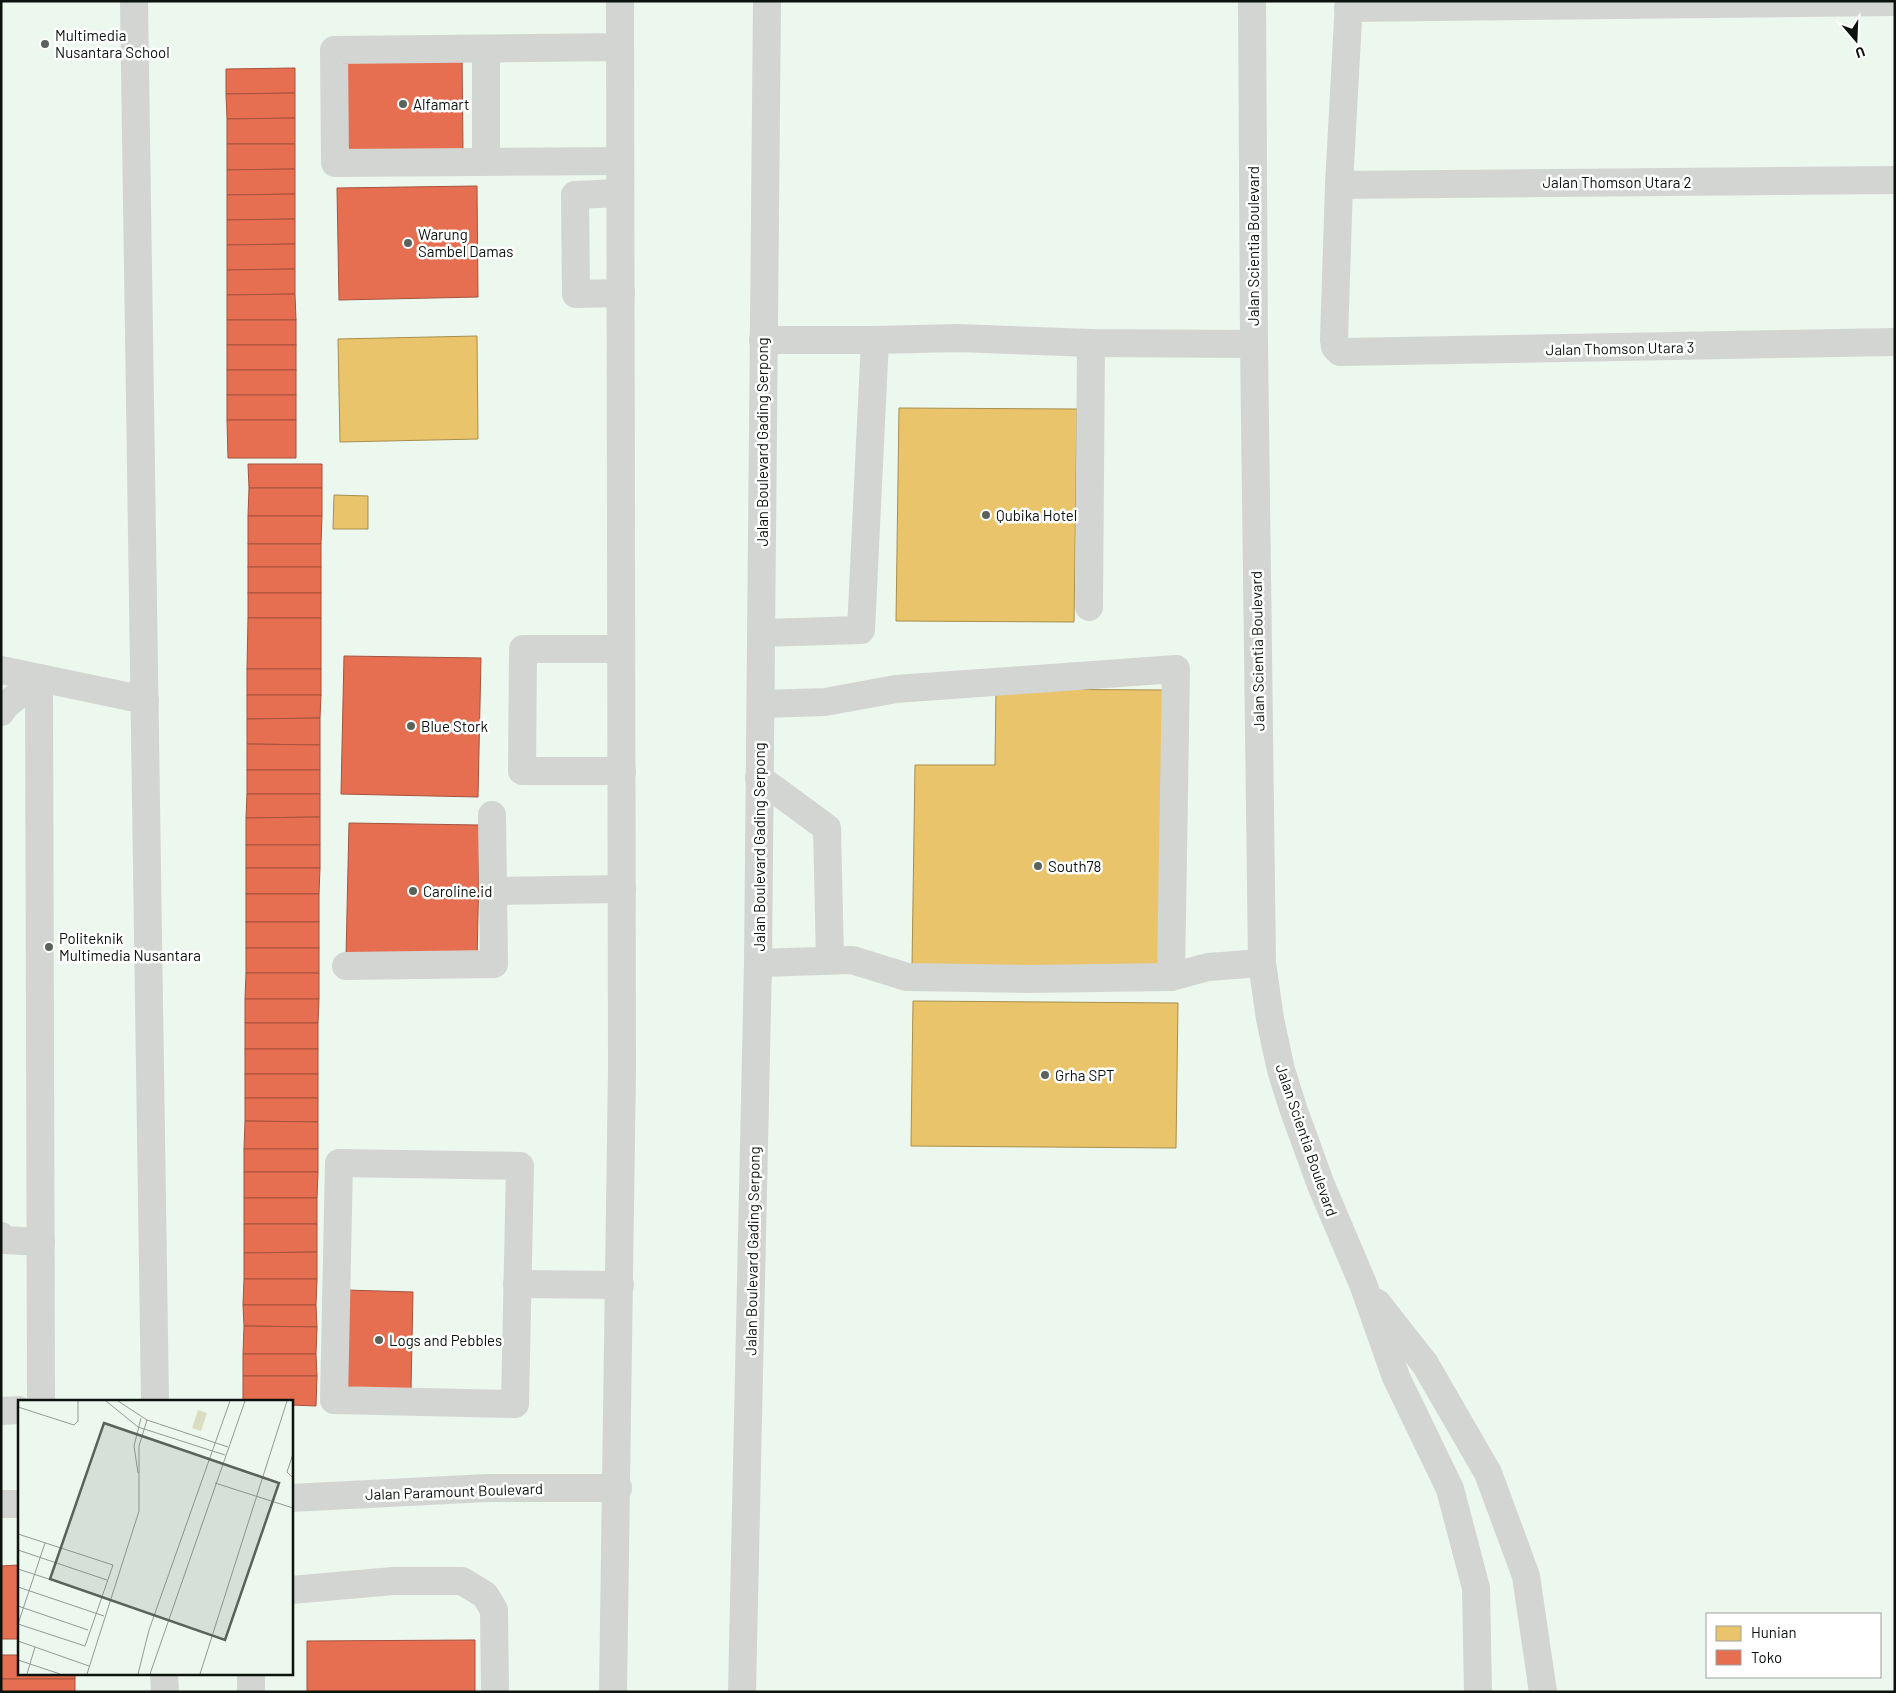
<svg xmlns="http://www.w3.org/2000/svg" width="1896" height="1693" viewBox="0 0 1896 1693" font-family="Barlow,sans-serif">
<rect width="100%" height="100%" fill="#ecf7ee"/>
<g fill="#e9c46a" stroke="#a78f4e">
<polygon points="477,336 478,439 340,442 338,339"/>
<polygon points="899,408 1077,409 1074,622 896,621"/>
<polygon points="334,495 368,496 368,529 333,529"/>
<polygon points="996,689 1164,690 1160,969 912,967 915,765 995,765"/>
<polygon points="913,1001 1178,1003 1176,1148 911,1146"/>
</g>
<g fill="#e76f51" stroke="#a5533d">
<polygon points="462,56 463,150 345,152 343,58"/>
<polygon points="295,68 295,93 226,94 226,69"/>
<polygon points="295,93 295,118 227,119 226,94"/>
<polygon points="295,118 295,144 227,144 227,119"/>
<polygon points="227,144 295,144 295,169 227,170"/>
<polygon points="295,169 295,194 227,195 227,170"/>
<polygon points="477,186 478,297 339,300 337,188"/>
<polygon points="295,194 295,219 227,220 227,195"/>
<polygon points="295,219 295,244 227,245 227,220"/>
<polygon points="295,244 295,269 227,270 227,245"/>
<polygon points="295,269 295,294 227,295 227,270"/>
<polygon points="295,294 296,320 227,320 227,295"/>
<rect x="227" y="320" width="69" height="25"/>
<rect x="227" y="345" width="69" height="25"/>
<rect x="227" y="370" width="69" height="25"/>
<rect x="227" y="395" width="69" height="25"/>
<polygon points="227,420 296,420 296,458 228,458"/>
<polygon points="248,464 322,464 322,488 249,488"/>
<polygon points="249,488 322,488 322,516 248,516"/>
<polygon points="248,516 322,516 321,544 248,544"/>
<rect x="248" y="544" width="73" height="23"/>
<rect x="248" y="567" width="73" height="26"/>
<rect x="248" y="593" width="73" height="25"/>
<polygon points="248,618 321,618 321,669 247,669"/>
<polygon points="344,656 481,658 478,797 341,794"/>
<rect x="247" y="669" width="74" height="26"/>
<polygon points="247,695 321,695 320,718 247,719"/>
<polygon points="320,718 320,745 247,744 247,719"/>
<polygon points="247,744 320,745 320,770 247,770"/>
<rect x="247" y="770" width="73" height="24"/>
<polygon points="247,794 320,794 320,817 246,818"/>
<polygon points="320,817 320,845 246,845 246,818"/>
<polygon points="349,823 480,825 477,959 346,957"/>
<rect x="246" y="845" width="74" height="23"/>
<polygon points="246,868 320,868 319,894 246,894"/>
<rect x="246" y="894" width="73" height="28"/>
<rect x="246" y="922" width="73" height="26"/>
<rect x="246" y="948" width="73" height="25"/>
<polygon points="246,973 319,973 319,999 245,999"/>
<polygon points="245,999 319,999 318,1023 245,1023"/>
<rect x="245" y="1023" width="73" height="26"/>
<rect x="245" y="1049" width="73" height="25"/>
<rect x="245" y="1074" width="73" height="24"/>
<polygon points="245,1098 318,1098 318,1122 245,1121"/>
<polygon points="245,1121 318,1122 318,1149 244,1149"/>
<rect x="244" y="1149" width="74" height="23"/>
<polygon points="244,1172 318,1172 317,1198 244,1198"/>
<rect x="244" y="1198" width="73" height="26"/>
<polygon points="244,1224 317,1224 317,1252 244,1253"/>
<polygon points="317,1252 317,1279 244,1279 244,1253"/>
<polygon points="244,1279 317,1279 316,1305 243,1305"/>
<polygon points="346,1290 413,1292 411,1389 344,1387"/>
<polygon points="243,1305 316,1305 317,1327 244,1326"/>
<polygon points="244,1326 317,1327 316,1354 243,1354"/>
<polygon points="243,1354 316,1354 317,1376 243,1376"/>
<polygon points="243,1376 317,1376 316,1406 291,1405 291,1402 243,1402"/>
<polygon points="19,1565 19,1639 1,1639 1,1566"/>
<polygon points="475,1640 475,1692 307,1692 307,1641"/>
<polygon points="1,1655 19,1655 19,1674 75,1674 75,1679 1,1679"/>
<rect x="1" y="1679" width="74" height="13"/>
</g>
<g fill="none" stroke-linecap="round" stroke-linejoin="round">
<g stroke="#d3d5d3" stroke-width="28">
<polyline points="134,1 155,1402"/>
<polyline points="1252,1 1254,344 1262,963 1270,1019 1281,1070 1294,1111 1321,1185 1363,1284 1396,1377 1450,1489 1476,1588 1478,1692"/>
<polyline points="1349,1 1339,185 1334,340 1335,347 1340,352 1895,342"/>
<polyline points="1348,8 1895,2"/>
<polyline points="620,47 334,50 335,163 620,161"/>
<polyline points="486,161 486,49"/>
<polyline points="1339,185 1895,180"/>
<polyline points="620,193 575,195 576,294 621,293"/>
<polyline points="875,340 957,338 1091,343 1254,344"/>
<polyline points="1089,607 1091,343"/>
<polyline points="761,633 861,630 875,340 763,340"/>
<polyline points="621,649 523,649 522,771 622,771"/>
<polyline points="1,670 145,700"/>
<polyline points="39,678 41,1402"/>
<polyline points="1,712 5,706 39,678"/>
<polyline points="759,778 827,828 830,959"/>
<polyline points="493,891 622,889"/>
<polyline points="758,963 852,960 907,977 1027,979 1171,977 1176,669 896,689 825,702 761,704"/>
<polyline points="346,966 494,964 492,815"/>
<polyline points="1171,977 1208,967 1262,963"/>
<polygon points="339,1163 520,1166 515,1404 334,1400"/>
<polyline points="1,1236 5,1240 41,1242"/>
<polyline points="517,1284 620,1285"/>
<polyline points="1377,1303 1425,1364 1488,1473 1526,1576 1543,1692"/>
<polyline points="1,1411 19,1410"/>
<polyline points="291,1498 487,1488 618,1488"/>
<polyline points="1,1504 19,1504"/>
<polyline points="291,1590 393,1581 462,1581 485,1595 494,1610 495,1692"/>
<polyline points="164,1674 165,1692"/>
<polyline points="251,1674 251,1692"/>
</g>
<g stroke="#d3d5d3" stroke-width="28">
<polyline points="613,1692 622,1068 620,1"/>
<polyline points="742,1692 758,963 767,1"/>
</g>
</g>
<g fill="#5a625c" stroke="#fff" stroke-width="2">
<circle cx="45" cy="44" r="5"/>
<circle cx="403" cy="104" r="5"/>
<circle cx="408" cy="243" r="5"/>
<circle cx="986" cy="515" r="5"/>
<circle cx="411" cy="726" r="5"/>
<circle cx="1038" cy="866" r="5"/>
<circle cx="413" cy="891" r="5"/>
<circle cx="49" cy="947" r="5"/>
<circle cx="1045" cy="1075" r="5"/>
<circle cx="379" cy="1340" r="5"/>
</g>
<g text-anchor="middle" dominant-baseline="central" stroke-width="5" stroke-linejoin="round" paint-order="stroke">
<g font-size="15" fill="#0c120d" stroke="#fff" text-anchor="start">
<text x="55" y="35">Multimedia<tspan x="55" dy="17">Nusantara School</tspan></text>
<text x="413" y="104">Alfamart</text>
<text x="418" y="234">Warung<tspan x="418" dy="17">Sambel Damas</tspan></text>
<text x="996" y="515">Qubika Hotel</text>
<text x="421" y="726">Blue Stork</text>
<text x="1048" y="866">South78</text>
<text x="423" y="891">Caroline.id</text>
<text x="59" y="938">Politeknik<tspan x="59" dy="17">Multimedia Nusantara</tspan></text>
<text x="1055" y="1075">Grha SPT</text>
<text x="389" y="1340">Logs and Pebbles</text>
</g>
<g font-size="15" fill="#0c120d" stroke="#fff">
<text x="1617" y="182">Jalan Thomson Utara 2</text>
<text transform="translate(1253 246) rotate(-90)">Jalan Scientia Boulevard</text>
<text transform="translate(1620 348) rotate(-1)">Jalan Thomson Utara 3</text>
<text transform="translate(762 442) rotate(-90)">Jalan Boulevard Gading Serpong</text>
<text transform="translate(1257 651) rotate(-91)">Jalan Scientia Boulevard</text>
<text transform="translate(759 847) rotate(-90)">Jalan Boulevard Gading Serpong</text>
<text transform="translate(1307 1140) rotate(71)">Jalan Scientia Boulevard</text>
<text transform="translate(752 1251) rotate(-89)">Jalan Boulevard Gading Serpong</text>
<text transform="translate(454 1491) rotate(-2)">Jalan Paramount Boulevard</text>
</g>
</g>
<g transform="translate(18 1400)">
<rect width="275" height="275" fill="#ecf7ee"/>
<path d="M180 10 189 13 183 31 174 28Z" fill="#dcdcc1"/>
<path fill="none" stroke="#929b94" stroke-width="1" d="M88 1 120 27 207 55M100 1 129 20 210 47M0 7 56 25 60 21V1M275 54 269 72 275 78M120 73 116 46 123 18M197 83 275 108M0 134 95 165 67 246 0 224M0 150 89 180M0 169 83 196M0 187 86 216M0 206 70 230M0 224 27 143M0 241 71 266M0 260 42 274M9 274 17 247M69 274 121 111V46L129 20M120 274 131 230 212 1M132 274 227 1M182 274 269 1"/>
<path fill="#5a625c" fill-opacity="0.15" stroke="#5a625c" stroke-width="2.5" d="M86 23 261 83 207 240 32 179Z"/>
<rect width="275" height="275" fill="none" stroke="#0c120d" stroke-width="2.5"/>
</g>
<rect width="1896" height="1693" fill="none" stroke="#0c120d" stroke-width="5"/>
<rect x="1706" y="1613" width="175" height="65" fill="#ffffff" stroke="#9ea09e"/>
<rect x="1716" y="1626" width="25" height="15" fill="#e9c46a" stroke="#9ea09e"/>
<text x="1751" y="1638" font-size="15" fill="#0c120d">Hunian</text>
<rect x="1716" y="1650" width="25" height="15" fill="#e76f51" stroke="#9ea09e"/>
<text x="1751" y="1663" font-size="15" fill="#0c120d">Toko</text>
<g transform="translate(1856 40) rotate(161)" stroke="#ffffff" stroke-width="4" paint-order="stroke">
<path d="M0-4L9 19L0 12L-9 19Z" fill="#0c120d"/>
<text y="-8" font-size="14" font-weight="bold" text-anchor="middle" fill="#0c120d">U</text>
</g>
</svg>
